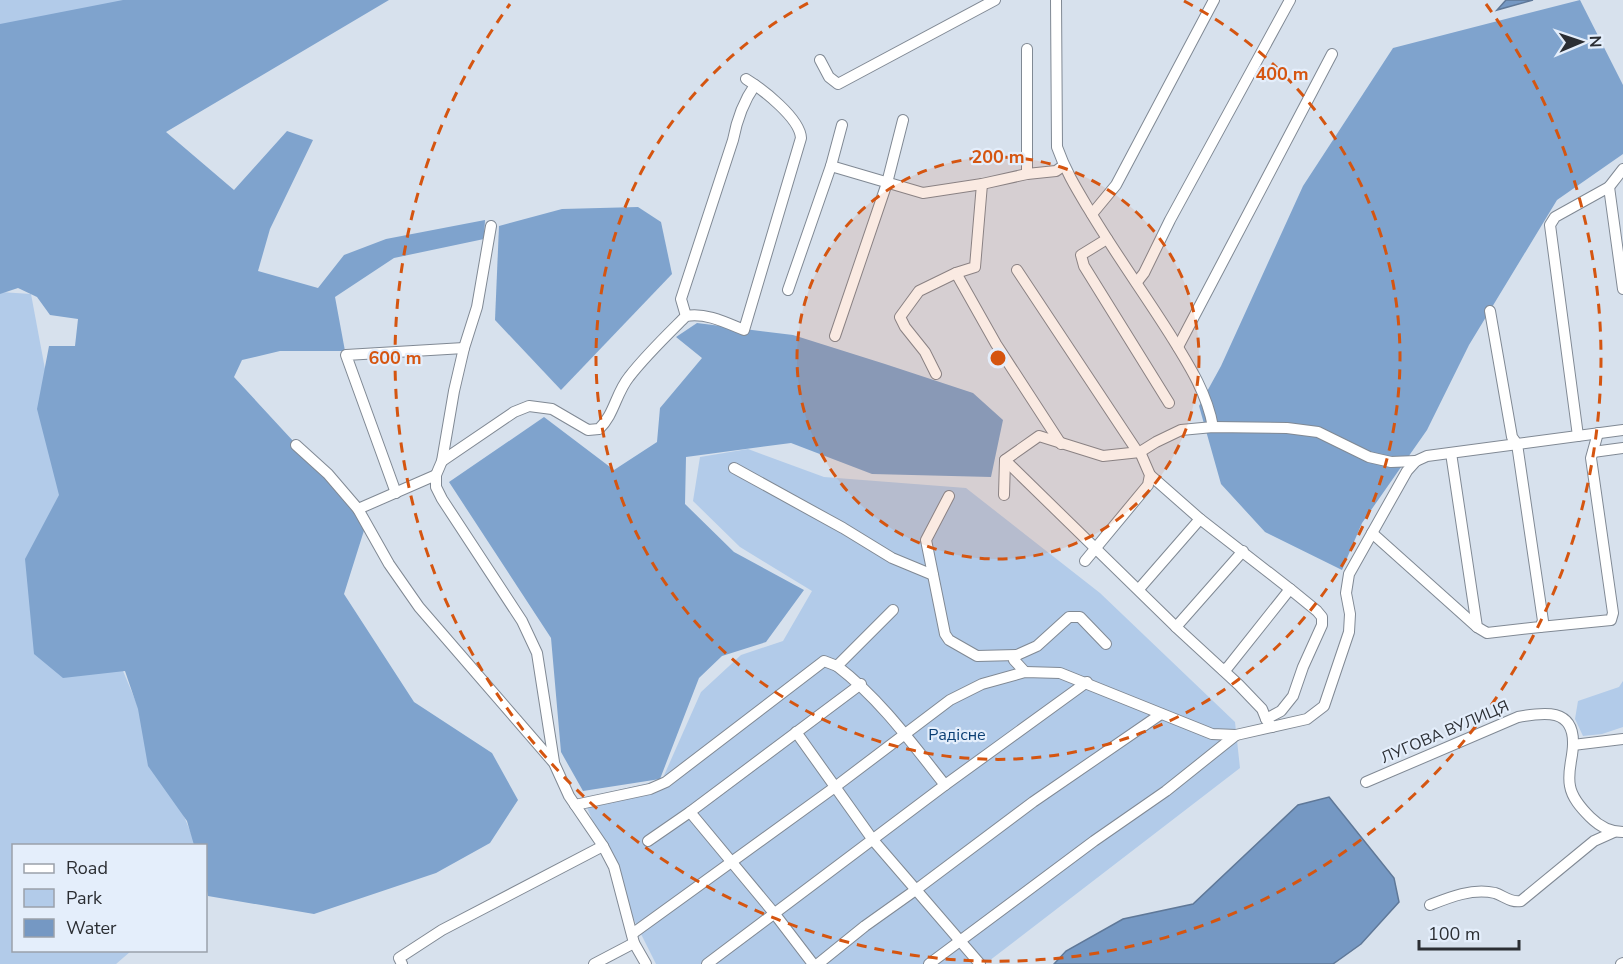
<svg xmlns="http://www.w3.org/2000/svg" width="1623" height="964" viewBox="0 0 1623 964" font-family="'Nunito Sans',sans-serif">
<rect width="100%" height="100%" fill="#d7e1ed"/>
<g fill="#b2cbe9">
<polygon points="0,0 140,0 0,26"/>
<polygon points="0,292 31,294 84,578 196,845 14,846 14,950 131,951 116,964 0,964"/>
<polygon points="748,449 824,477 966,488 1100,593 1235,722 1240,768 985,964 656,964 635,922 583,798 662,780 701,692 741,655 783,641 812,591 740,547 693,501 700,457"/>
<polygon points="1623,681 1623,727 1602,734 1583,736 1575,719 1578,701 1619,687"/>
</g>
<g fill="#7fa3cd">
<polygon points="123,0 389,0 166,132 234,190 287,131 313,140 270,229 258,271 318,288 344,255 386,239 485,220 484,239 394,258 335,297 345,351 280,351 242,360 234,377 367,521 344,594 414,702 492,753 518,800 490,843 436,873 314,914 208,896 206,886 206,846 194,845 187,821 148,766 138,709 125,671 63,678 34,654 25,559 59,495 37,409 49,346 75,346 78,319 50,315 37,297 18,288 0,294 0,24"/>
<polygon points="1580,0 1623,85 1623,154 1557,200 1469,345 1427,430 1362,523 1342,570 1265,532 1221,484 1199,406 1221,366 1303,186 1393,48"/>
<polygon points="638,207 661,222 672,274 561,390 495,320 499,226 562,209"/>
<polygon points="697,323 793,335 885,364 973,393 1003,420 991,477 872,474 791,443 686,457 685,504 734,552 804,590 766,642 722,656 699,678 660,779 583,791 561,752 551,638 449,482 544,417 614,470 657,442 660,408 702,358 676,337"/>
</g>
<g fill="#7598c3" stroke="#5f7898" stroke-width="1.5">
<polygon points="1506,0 1533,0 1497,10"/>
<polygon points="1329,797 1394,878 1399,902 1361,944 1333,964 1054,964 1066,951 1123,919 1193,904 1298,805"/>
</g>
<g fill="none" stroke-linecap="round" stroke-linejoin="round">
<g stroke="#808994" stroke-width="12">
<g id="minor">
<path d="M1056 0 1057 147C1065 170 1076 188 1088 208 1114 252 1144 293 1171 336 1189 365 1207 393 1213 427"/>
<polyline points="1027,49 1027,174"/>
<polyline points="820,60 829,77 838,84 995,0"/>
<polyline points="831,166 923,193 982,184 1027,174 1056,171 1063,166"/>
<polyline points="1609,187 1623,289"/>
<polyline points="1092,214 1116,185 1214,0"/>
<polyline points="491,226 477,307 464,348 454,391 442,461 436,475 436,487 442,499 522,621 537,653 554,762"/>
<polyline points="1107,239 1081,255 1084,266 1169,403"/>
<polyline points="1017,270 1137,451"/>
<polyline points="956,273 996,344 1061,444"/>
<polyline points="1137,282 1144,273 1170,220 1290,0"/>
<polyline points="788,290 831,166 842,125"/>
<path d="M686 316 681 299 733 140C737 119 743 102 755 85"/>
<polyline points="835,336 887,183 903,120"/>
<polyline points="1178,347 1332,54"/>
<polyline points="936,374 925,352 905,327 900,317 919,291 956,273 975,267 982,184"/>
<polyline points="1578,436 1550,225 1555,217 1609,187 1623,169"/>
<polyline points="296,445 328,474 358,509 389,564 419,607 554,763 569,796 603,846 614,867 634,943 646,964"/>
<polyline points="1593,452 1623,448"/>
<polyline points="1451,453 1477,627 1487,633 1540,627 1543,621 1517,444 1512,437 1490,311"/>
<polyline points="1005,460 1176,627 1239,685 1262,709 1266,719 1272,727"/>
<path d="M442 461 514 412 529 406 552 409 588 430 599 429C614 415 616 393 629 377 645 356 667 335 686 316 705 312 727 323 744 330L801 138C800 118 762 89 746 79"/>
<polyline points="734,468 843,528 892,558 933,575"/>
<polyline points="1150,475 1200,519 1290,589 1317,611 1322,617 1322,625 1303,667 1293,696 1281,711 1266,719"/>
<polyline points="396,493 346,355 464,348"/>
<polyline points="1004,495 1005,460 1039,436 1103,456 1140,452 1156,442 1181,430 1213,427 1287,428 1318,432 1369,457 1391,462 1416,461"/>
<polyline points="949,496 926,540 945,634 949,640 977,656 1017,655"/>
<polyline points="358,509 436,475"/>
<polyline points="1372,533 1477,627"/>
<polyline points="1085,561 1148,485 1150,475 1140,452"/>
<polyline points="1139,589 1200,519"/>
<polyline points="1176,627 1243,551"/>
<polyline points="1540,627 1611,620 1613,613 1591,458 1598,433"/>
<path d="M837 666C880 699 911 742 945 785"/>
<polyline points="1223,670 1228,667 1290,589"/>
<polyline points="1025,672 1014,660 1017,655 1037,646 1069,617 1080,617 1106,644"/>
<polyline points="796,732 873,840 980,964"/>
<polyline points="1573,745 1623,739"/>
<path d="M1366 782 1518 717C1544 712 1574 708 1573 744 1573 758 1567 771 1570 786 1572 798 1581 808 1590 817 1599 826 1610 832 1623 832"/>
<polyline points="575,805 650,789 666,782 824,661 837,666 893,610"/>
<polyline points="690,812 774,913 813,964"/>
<polyline points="648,841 690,812 861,684"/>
<path d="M1430 905C1450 897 1472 888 1495 893 1504 896 1511 903 1521 901L1594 841 1614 832"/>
<polyline points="632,934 835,787 950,700 982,684 1025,672 1060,673 1212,734 1236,735 1307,719 1324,706 1349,632 1350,614 1346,593 1349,574 1407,471 1416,461 1427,456 1623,430"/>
<polyline points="402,964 399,958 442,930 603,846"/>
<polyline points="594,964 634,943"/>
<polyline points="707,964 945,785 1087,682"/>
<polyline points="818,964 865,926 917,889 1033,802 1161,714"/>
<polyline points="929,964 1094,841 1166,791 1236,735"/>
<polyline points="1621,964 1623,963"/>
</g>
</g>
<use href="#minor" stroke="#fff" stroke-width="10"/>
</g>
<circle cx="998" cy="358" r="201" fill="#d55510" fill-opacity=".12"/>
<g fill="none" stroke="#d55510" stroke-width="3" stroke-dasharray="10 8">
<circle cx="998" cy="358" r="201"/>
<path d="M1184 1A402 402 0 1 1 812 1"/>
<path d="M1486 4A603 603 0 1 1 510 4"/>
</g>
<g text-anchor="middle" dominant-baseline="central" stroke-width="4.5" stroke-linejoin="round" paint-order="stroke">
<g font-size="16" fill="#2b2e33" stroke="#e4eefb">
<text transform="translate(1445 732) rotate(-23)">ЛУГОВА ВУЛИЦЯ</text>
</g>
<g font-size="16" fill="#0a3e73" stroke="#e4eefb">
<text x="957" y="735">Радісне</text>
</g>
</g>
<circle cx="998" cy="358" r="9" fill="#d55510" stroke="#e4eefb" stroke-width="3"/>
<g font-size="18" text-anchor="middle" font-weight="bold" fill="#d55510" stroke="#e4eefb" stroke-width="4.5" stroke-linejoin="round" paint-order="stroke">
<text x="1282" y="80">400 m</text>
<text x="998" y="163">200 m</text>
<text x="395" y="364">600 m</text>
</g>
<rect x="12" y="844" width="195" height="108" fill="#e4eefb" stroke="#9aa1ab" stroke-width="1.5"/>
<rect x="24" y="864" width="30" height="9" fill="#ffffff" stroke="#9aa1ab" stroke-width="1.5"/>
<text x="66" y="874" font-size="18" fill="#2b2e33">Road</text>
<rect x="24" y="889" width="30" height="18" fill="#b2cbe9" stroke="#9aa1ab" stroke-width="1.5"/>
<text x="66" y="904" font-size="18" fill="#2b2e33">Park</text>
<rect x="24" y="919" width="30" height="18" fill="#7598c3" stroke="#9aa1ab" stroke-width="1.5"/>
<text x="66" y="934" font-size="18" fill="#2b2e33">Water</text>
<g transform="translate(1581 42) rotate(88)" stroke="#e4eefb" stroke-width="4.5" paint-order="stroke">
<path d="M0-4.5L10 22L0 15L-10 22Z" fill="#2b2e33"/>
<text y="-9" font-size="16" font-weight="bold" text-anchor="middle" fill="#2b2e33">N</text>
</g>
<path d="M1419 940v9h100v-9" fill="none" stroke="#2b2e33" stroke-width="3"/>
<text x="1428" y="940" font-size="18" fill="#2b2e33" stroke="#e4eefb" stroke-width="4.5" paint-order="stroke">100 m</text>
</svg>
